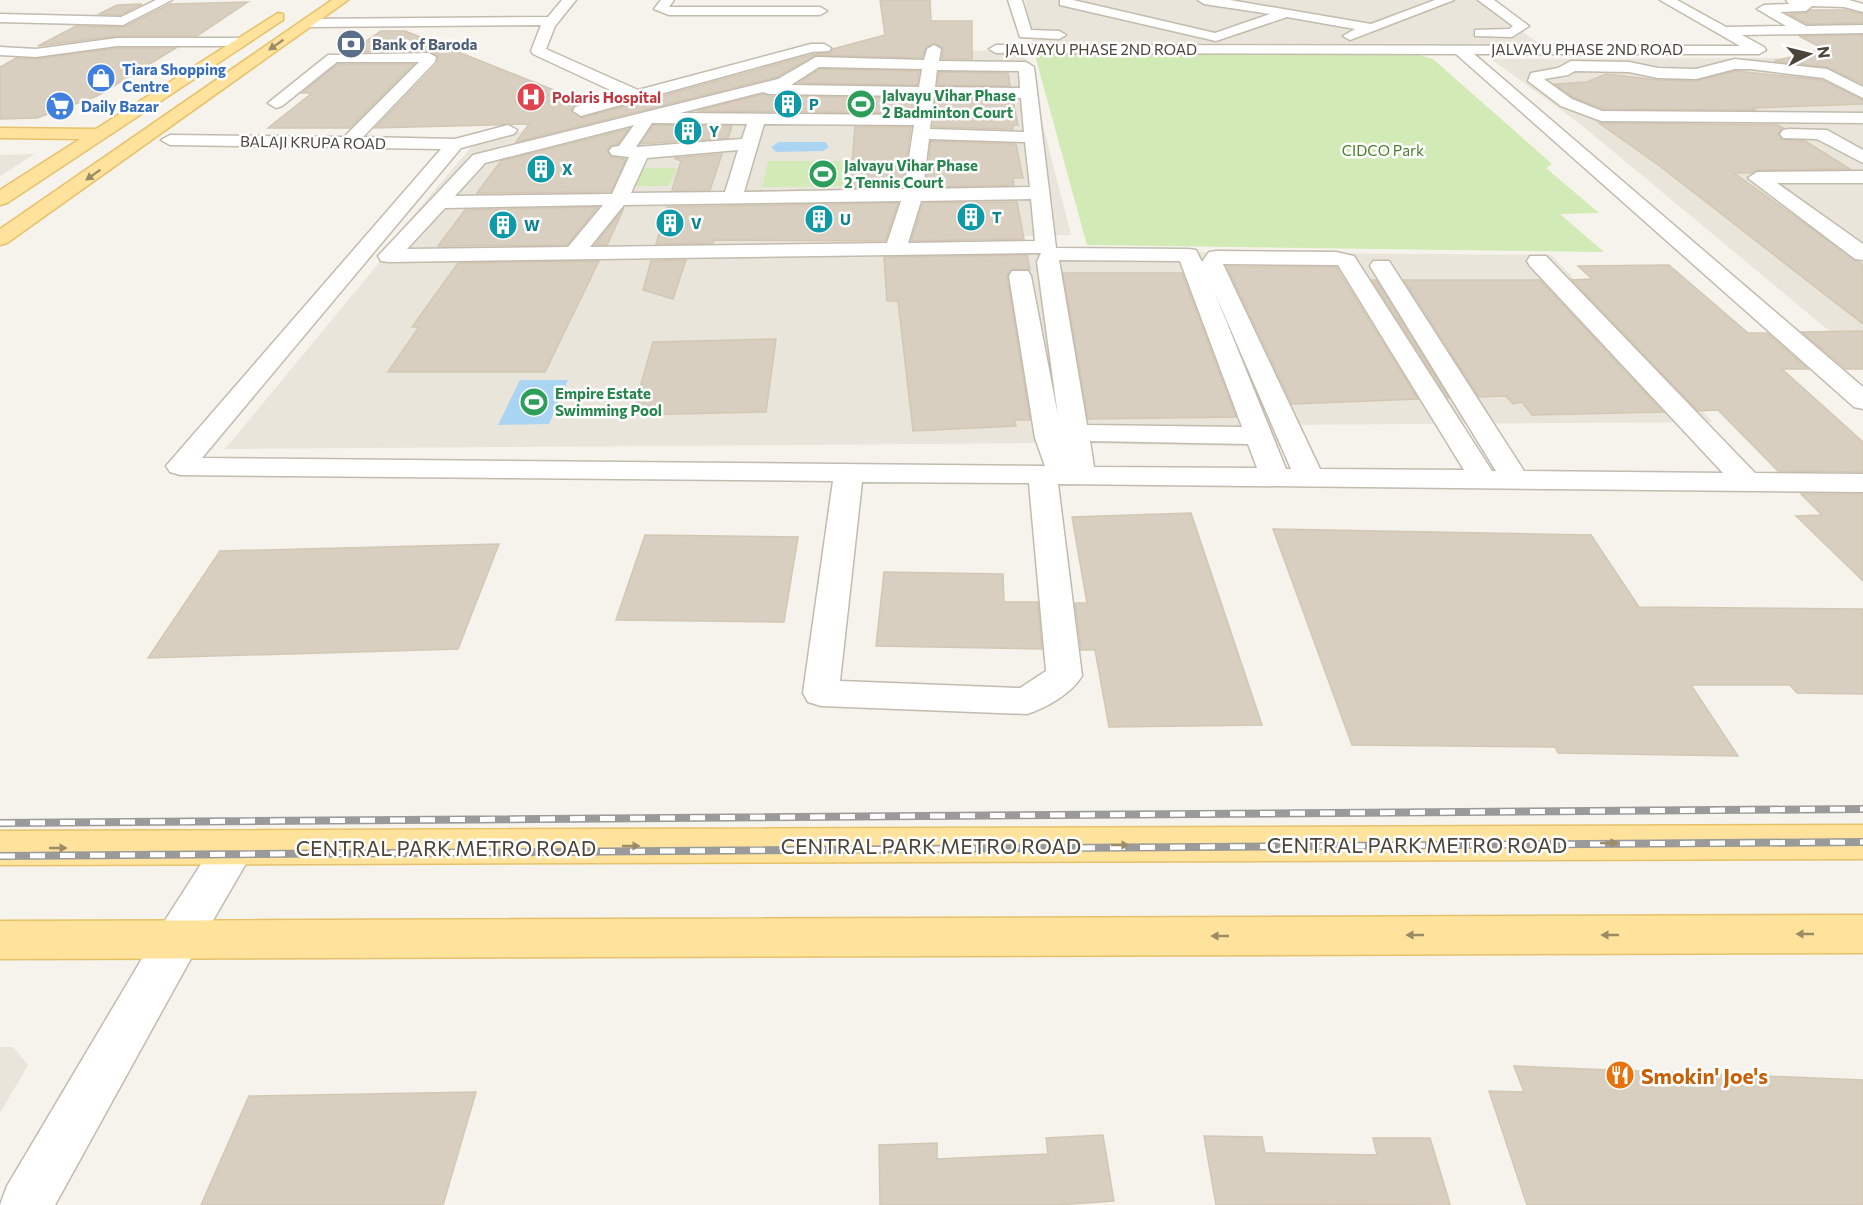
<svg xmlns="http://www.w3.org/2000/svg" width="1863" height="1205" viewBox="0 0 1863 1205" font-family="Commissioner,sans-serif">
<rect width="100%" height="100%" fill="#f6f3ec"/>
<g fill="#eae5da">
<polygon points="1025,0 1480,0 1539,44 1033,43"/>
<polygon points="819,50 1024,51 1071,235 460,253 387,246 474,144"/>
<polygon points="1787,58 1863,75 1863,359 1579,123 1491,59"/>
<polygon points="35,154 0,176 0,155"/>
<polygon points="1030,251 1551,255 1713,422 1271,425 1280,447 1065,443 225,449 383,258"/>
<polygon points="0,1047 13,1047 28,1065 0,1113"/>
</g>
<g fill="#d2eab5">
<polygon points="1034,52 1412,53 1433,59 1552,164 1546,168 1599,213 1560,214 1604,252 1087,245"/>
<polygon points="768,161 881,161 880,186 762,187"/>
<polygon points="629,168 677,168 669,186 619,186"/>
</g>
<g fill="#a9d4f2">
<polygon points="779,142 825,142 829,147 823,151 776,152 771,147"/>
<polygon points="520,380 568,380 549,424 498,425"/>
</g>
<g fill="#d8cfc1" stroke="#d3c7b4" stroke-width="1.5">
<polygon points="880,0 930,0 931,21 972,21 972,59 942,59 943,48 935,43 926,47 922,58 816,55 777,77 516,142 529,124 375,128 437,64 438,56 429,51 350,52 381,31 405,31 584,102 574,105 571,110 582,118 815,54 829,53 833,49 885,35"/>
<polygon points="248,2 197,36 117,36 38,46 76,26 124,27 170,4"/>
<polygon points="142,4 121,15 99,14 117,5"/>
<polygon points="1811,10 1845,10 1863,14 1863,23 1807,24 1788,14 1806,13"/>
<polygon points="1863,35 1863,84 1827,67 1774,61 1824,49 1799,36"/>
<polygon points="117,48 176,48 97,96 37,118 0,119 0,67 16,58 36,59"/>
<polygon points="338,64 414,64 350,128 268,128 312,93 302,93"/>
<polygon points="820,69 919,71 917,85 798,83"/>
<polygon points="1735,71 1822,80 1863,100 1863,104 1752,108 1755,110 1602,109 1573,97 1555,84 1587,82 1606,74 1658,80 1696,81"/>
<polygon points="939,72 1008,73 1010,86 938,85"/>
<polygon points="763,94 769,96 915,98 913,113 697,111"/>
<polygon points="936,98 1013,100 1018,125 1013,125 1013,129 933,127"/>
<polygon points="1599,123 1778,125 1783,128 1778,134 1781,139 1805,141 1850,169 1757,170 1751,173 1734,173 1863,265 1863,324 1661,167"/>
<polygon points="653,125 732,126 728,138 640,144"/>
<polygon points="855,127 911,127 902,187 850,188"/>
<polygon points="629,129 618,144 610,146 607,151 612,157 626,159 611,192 477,193 501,161"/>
<polygon points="931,141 1016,144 1023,178 1013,178 1014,185 926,187"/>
<polygon points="722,154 710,190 672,190 681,161 674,158"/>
<polygon points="1017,202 1024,239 911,241 923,203"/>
<polygon points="898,203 885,241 714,240 713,243 656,244 667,207"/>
<polygon points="598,207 567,245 438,246 465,210"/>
<polygon points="624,208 607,245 595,245"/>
<polygon points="1027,255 1030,270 1012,269 1007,276 1030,420 1014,420 1016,426 913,431 898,301 887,301 884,257"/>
<polygon points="686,260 673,299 643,290 651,261"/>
<polygon points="599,261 545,372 388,372 419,327 412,327 458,263"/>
<polygon points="1669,265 1748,333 1767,333 1808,369 1782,369 1863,442 1863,472 1778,471 1718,410 1698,411 1572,280 1592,279 1578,266"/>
<polygon points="1227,267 1336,267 1418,399 1292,404"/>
<polygon points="1063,273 1182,273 1236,417 1088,419"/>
<polygon points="1372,280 1376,280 1449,398 1448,398"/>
<polygon points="1404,280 1540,280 1663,412 1532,415 1522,402 1513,404 1506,396 1479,397"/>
<polygon points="1863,331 1863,369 1846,369 1802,332"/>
<polygon points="776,339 766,412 632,415 653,342"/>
<polygon points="1801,494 1863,494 1863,581 1796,516 1822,515"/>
<polygon points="1191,513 1262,725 1109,727 1095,650 1081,650 1075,603 1087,603 1072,517"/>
<polygon points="1273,529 1591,535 1639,607 1863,609 1863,694 1797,693 1790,685 1691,685 1738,756 1558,753 1555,747 1352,745"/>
<polygon points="645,535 798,537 784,622 616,620"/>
<polygon points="499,544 458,649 148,658 220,551"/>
<polygon points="884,572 1003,574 1004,602 1038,602 1042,649 876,646"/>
<polygon points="1514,1066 1863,1080 1863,1205 1527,1205 1489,1091 1524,1092"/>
<polygon points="476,1092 443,1205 201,1205 249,1096"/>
<polygon points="1103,1135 1114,1201 1057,1205 880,1205 879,1145 937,1143 937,1159 1048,1154 1046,1138"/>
<polygon points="1204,1136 1262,1137 1265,1153 1377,1155 1373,1138 1430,1138 1450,1204 1216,1205"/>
</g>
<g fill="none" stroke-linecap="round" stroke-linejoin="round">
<g stroke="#c2bbae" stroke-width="3">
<g id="minor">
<polygon points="156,0 172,0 123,25 0,22 0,14 121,17"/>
<polygon points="562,0 576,0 555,26 546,49 638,90 811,44 824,44 831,48 829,51 812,52 581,116 573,111 575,107 621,95 533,54 531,51 541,25 308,27 301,23 308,19 548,17"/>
<polygon points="661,0 674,0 669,7 820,7 827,11 820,15 669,15 654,9"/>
<polygon points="1008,0 1022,0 1031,30 1059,31 1066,35 1059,39 1020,37"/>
<polygon points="1060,0 1073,0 1215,33 1270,14 1204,4 1198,0 1230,0 1371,24 1435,0 1454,0 1350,40 1343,36 1355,29 1287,17 1216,41 1060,5"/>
<polygon points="1478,0 1494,0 1529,26 1512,37 1475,36 1475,30 1509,29 1513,26"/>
<polygon points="1660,0 1677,0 1726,27 1786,26 1757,9 1764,5 1789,4 1786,0 1849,0 1863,4 1863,12 1844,7 1812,6 1806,11 1780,12 1806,26 1863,25 1863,33 1742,35 1764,47 1766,50 1759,54 1474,54 1863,387 1863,409 1854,407 1456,54 996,53 989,49 996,45 1740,46"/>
<polygon points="117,38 241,38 248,42 241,46 117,46 36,57 0,55 0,47 36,49"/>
<path d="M934 45 941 49 939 61 1026 62 1034 67 1056 248 1188 249 1196 250 1202 262 1209 252 1217 251 1336 252 1354 256 1492 471H1496L1370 266 1373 261H1389L1524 471 1723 473 1530 266 1527 261 1530 256H1546L1755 473 1863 474V492L1058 484 1082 676C1071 694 1046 708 1027 714L821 706 808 702 803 693 833 481 180 475 170 472 166 466 441 149 170 145 161 140 170 135 344 137 419 62H337L282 106 276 108 268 103 328 55 429 53 436 57 435 62 363 137 455 139 508 125 517 130 514 134 461 148 202 458 1045 466 1035 438 1009 276 1012 271H1028L1031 276 1058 416 1037 262 1041 253 389 262 381 261 378 256 473 155 778 79 816 57 924 60 927 49ZM819 67 922 69 919 87 791 85ZM937 70 1019 71 1020 88 935 87ZM763 92 769 94 918 96 915 115 680 113ZM934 96 1021 98 1024 132 930 129ZM652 123 747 124 742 139 636 147ZM764 124 914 125 904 189 744 192ZM634 125 619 146 612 147 609 151 612 155 629 157 612 194 455 196 485 163ZM929 139 1025 142 1030 187 923 189ZM738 150 725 192 631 193 647 158ZM1031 199 1035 241 908 243 921 201ZM901 201 887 243 590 247 624 205ZM603 205 568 247 407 249 445 208ZM1059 260 1180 261 1242 427 1087 425ZM1223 264 1338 265 1464 470 1320 469ZM1214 291 1291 469H1286ZM1090 441 1248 444 1257 468 1094 467ZM862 482 1029 483 1046 671 1020 688 840 681Z"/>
<polygon points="1735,59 1827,69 1863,87 1863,98 1823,78 1751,69 1735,69 1696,79 1658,78 1629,72 1575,71 1568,75 1544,79 1572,99 1602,111 1863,113 1863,123 1601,121 1561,106 1528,81 1531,73 1558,68 1571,61 1629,62 1658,68 1696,69"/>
<polygon points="1789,129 1827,130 1863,150 1863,163 1817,139 1783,138 1780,134 1783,130"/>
<polygon points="1863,171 1863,183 1777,183 1863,244 1863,260 1855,259 1748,178 1757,172"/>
<polygon points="234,831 249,836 255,848 194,953 55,1205 0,1205 7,1186 162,925 219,836"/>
</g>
</g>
<g stroke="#e6c16a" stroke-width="3">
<g id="major">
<polygon points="332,0 348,0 7,243 0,245 0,229"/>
<polygon points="278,13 283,14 283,20 7,203 0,205 0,190 80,139 0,138 0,128 96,129"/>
<polygon points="1863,825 1863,859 0,865 0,831"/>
<polygon points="1863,915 1863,953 0,959 0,921"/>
</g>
</g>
<use href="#minor" fill="#fff" fill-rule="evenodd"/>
<use href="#major" fill="#ffe39c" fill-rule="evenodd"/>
<g stroke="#9a9a9a" stroke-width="8">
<g id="rail">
<polyline points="0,823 1863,809"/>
<polyline points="0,856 1863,842"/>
</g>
</g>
<use href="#rail" stroke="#fff" stroke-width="5" stroke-dasharray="15" stroke-linecap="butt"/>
</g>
<defs><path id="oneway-solid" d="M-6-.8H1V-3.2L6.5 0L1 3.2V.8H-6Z" transform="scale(1.5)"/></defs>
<g fill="#9c8c66">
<use href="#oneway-solid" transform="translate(276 45) rotate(145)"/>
<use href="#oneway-solid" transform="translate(93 175) rotate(145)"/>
<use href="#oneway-solid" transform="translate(1609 843)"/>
<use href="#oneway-solid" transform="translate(1120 845)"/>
<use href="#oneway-solid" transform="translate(631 846)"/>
<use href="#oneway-solid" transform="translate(58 848)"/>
<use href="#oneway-solid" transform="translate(1805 934) rotate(180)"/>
<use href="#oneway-solid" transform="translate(1415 935) rotate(180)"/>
<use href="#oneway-solid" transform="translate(1610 935) rotate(180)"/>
<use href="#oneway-solid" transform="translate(1220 936) rotate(180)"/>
</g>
<defs>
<g id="bank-disc" transform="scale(1.5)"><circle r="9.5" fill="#5c6f8a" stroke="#fff"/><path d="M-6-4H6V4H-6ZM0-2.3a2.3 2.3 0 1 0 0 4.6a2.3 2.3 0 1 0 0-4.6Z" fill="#fff"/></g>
<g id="shop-disc" transform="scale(1.5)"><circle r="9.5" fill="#3f7fe0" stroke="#fff"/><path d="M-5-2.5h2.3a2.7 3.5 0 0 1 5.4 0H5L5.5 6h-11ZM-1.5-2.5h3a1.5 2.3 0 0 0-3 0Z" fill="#fff"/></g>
<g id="hospital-disc" transform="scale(1.5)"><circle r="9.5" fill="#e0444e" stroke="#fff"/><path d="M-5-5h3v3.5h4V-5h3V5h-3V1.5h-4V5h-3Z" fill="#fff"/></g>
<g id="building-disc" transform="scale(1.5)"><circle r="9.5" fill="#0f9aa8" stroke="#fff"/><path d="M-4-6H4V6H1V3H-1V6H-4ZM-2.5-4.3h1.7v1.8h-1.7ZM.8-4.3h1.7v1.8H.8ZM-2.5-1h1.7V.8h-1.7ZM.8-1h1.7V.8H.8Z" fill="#fff"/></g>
<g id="stadium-disc" transform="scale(1.5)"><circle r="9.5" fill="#2e9e5b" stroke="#fff"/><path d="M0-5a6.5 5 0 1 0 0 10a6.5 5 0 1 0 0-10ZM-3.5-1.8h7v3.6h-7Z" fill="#fff"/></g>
<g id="supermarket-disc" transform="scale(1.5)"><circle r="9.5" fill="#3f7fe0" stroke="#fff"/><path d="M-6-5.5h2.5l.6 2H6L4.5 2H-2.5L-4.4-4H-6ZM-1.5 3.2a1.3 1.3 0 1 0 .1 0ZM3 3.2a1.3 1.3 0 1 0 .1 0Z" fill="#fff"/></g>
<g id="restaurant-disc" transform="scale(1.5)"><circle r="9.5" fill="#e8710a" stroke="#fff"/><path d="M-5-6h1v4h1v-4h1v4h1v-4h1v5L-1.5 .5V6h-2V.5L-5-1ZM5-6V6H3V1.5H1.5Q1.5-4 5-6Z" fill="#fff"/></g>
</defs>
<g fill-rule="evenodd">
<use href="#bank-disc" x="351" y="44"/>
<use href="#shop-disc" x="101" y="78"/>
<use href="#hospital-disc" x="531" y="97"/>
<use href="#building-disc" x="788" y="104"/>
<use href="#stadium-disc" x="861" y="104"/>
<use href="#supermarket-disc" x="60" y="106"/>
<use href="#building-disc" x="688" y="131"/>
<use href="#building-disc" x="541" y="169"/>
<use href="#stadium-disc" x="823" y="174"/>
<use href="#building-disc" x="971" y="217"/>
<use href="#building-disc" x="819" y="219"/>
<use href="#building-disc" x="670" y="223"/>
<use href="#building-disc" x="503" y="225"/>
<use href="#stadium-disc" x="534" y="402"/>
<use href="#restaurant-disc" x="1620" y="1075"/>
</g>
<g text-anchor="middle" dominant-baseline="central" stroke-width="5" stroke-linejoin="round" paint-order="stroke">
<g font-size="15" font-weight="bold" fill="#4e5e75" stroke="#fff" text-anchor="start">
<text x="372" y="44">Bank of Baroda</text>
</g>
<g font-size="15" fill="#4b4439" stroke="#fff">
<text x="1101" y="49">JALVAYU PHASE 2ND ROAD</text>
<text x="1587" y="49">JALVAYU PHASE 2ND ROAD</text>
<text transform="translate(313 142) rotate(1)">BALAJI KRUPA ROAD</text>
</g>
<g font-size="15" font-weight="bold" fill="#366cbe" stroke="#fff" text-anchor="start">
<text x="122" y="69">Tiara Shopping<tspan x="122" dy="17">Centre</tspan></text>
<text x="81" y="106">Daily Bazar</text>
</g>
<g font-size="15" font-weight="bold" fill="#27864d" stroke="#fff" text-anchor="start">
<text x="882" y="95">Jalvayu Vihar Phase<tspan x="882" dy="17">2 Badminton Court</tspan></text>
<text x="844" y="165">Jalvayu Vihar Phase<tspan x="844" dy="17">2 Tennis Court</tspan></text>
<text x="555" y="393">Empire Estate<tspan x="555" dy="17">Swimming Pool</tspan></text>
</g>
<g font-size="15" font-weight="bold" fill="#be3a42" stroke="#fff" text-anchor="start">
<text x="552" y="97">Polaris Hospital</text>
</g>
<g font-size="15" font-weight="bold" fill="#0d838f" stroke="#fff" text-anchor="start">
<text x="809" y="104">P</text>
<text x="709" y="131">Y</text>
<text x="562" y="169">X</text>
<text x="992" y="217">T</text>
<text x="840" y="219">U</text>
<text x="691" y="223">V</text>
<text x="524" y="225">W</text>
</g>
<g font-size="15" fill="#4a7f2a" stroke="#fff">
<text x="1383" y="150">CIDCO Park</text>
</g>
<g font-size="21" fill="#4b4439" stroke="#fff">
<text x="1417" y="844">CENTRAL PARK METRO ROAD</text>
<text x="931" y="845">CENTRAL PARK METRO ROAD</text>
<text x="446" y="847">CENTRAL PARK METRO ROAD</text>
</g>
<g font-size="21" font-weight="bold" fill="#c56008" stroke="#fff" text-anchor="start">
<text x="1641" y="1075">Smokin' Joe's</text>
</g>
</g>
<g transform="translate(1809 54) rotate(83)" stroke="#ffffff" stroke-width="4.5" paint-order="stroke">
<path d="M0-4.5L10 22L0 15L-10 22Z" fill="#4b4439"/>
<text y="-9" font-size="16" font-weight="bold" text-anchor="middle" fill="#4b4439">N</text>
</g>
</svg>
